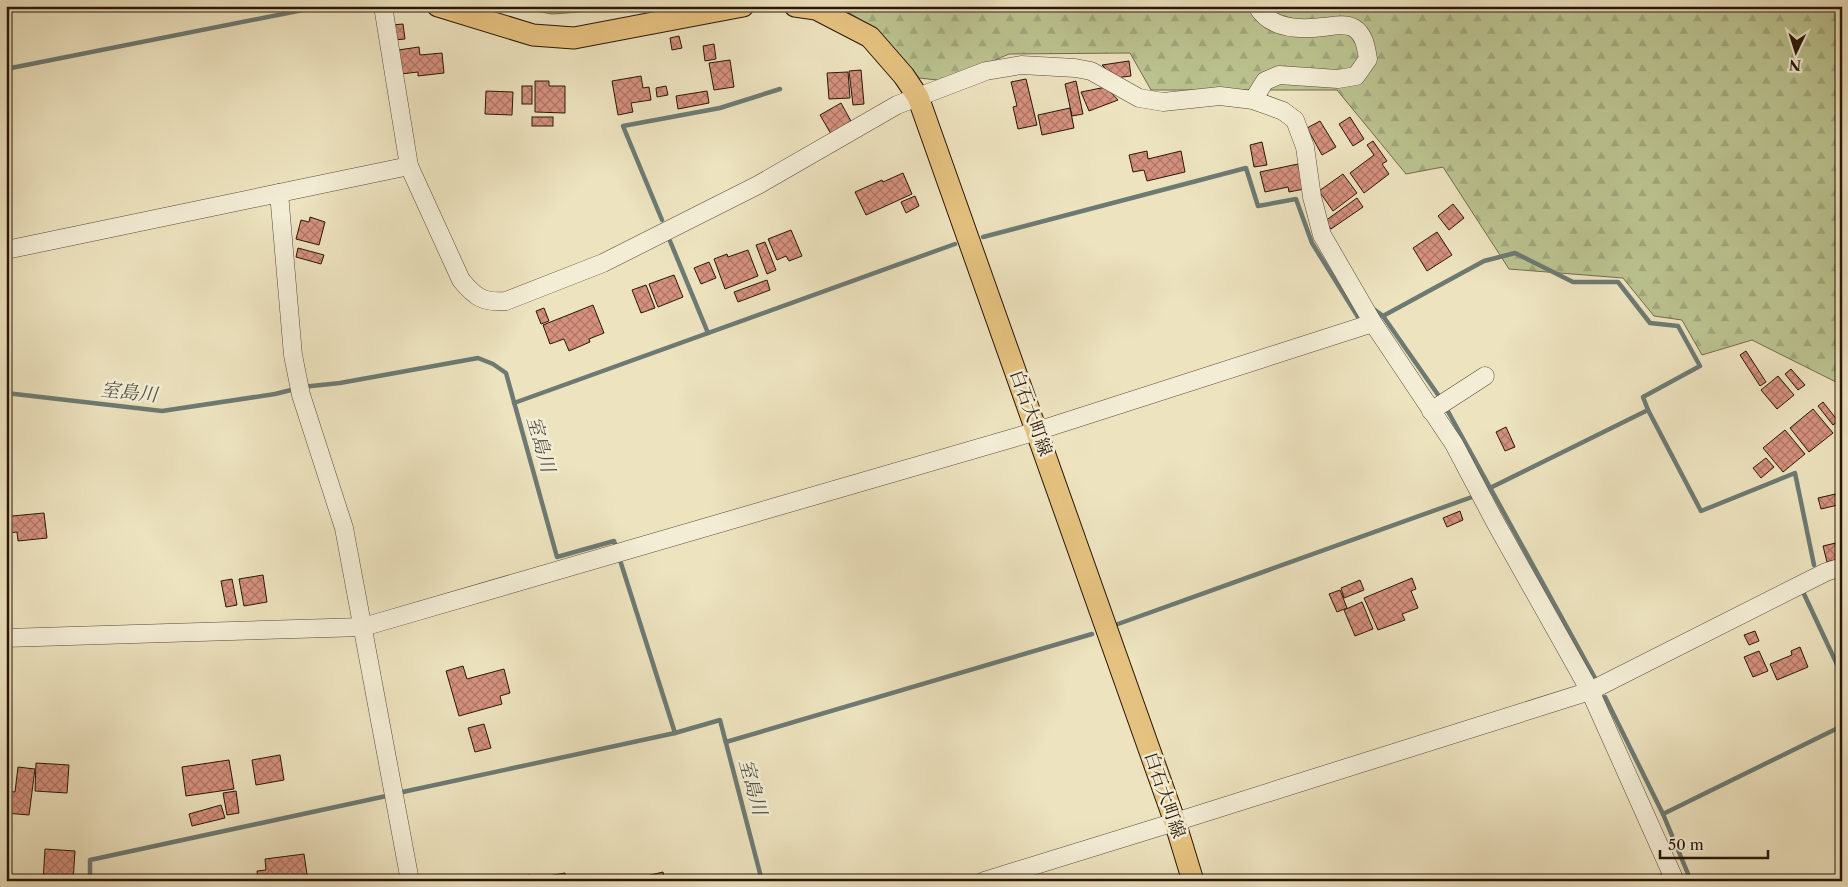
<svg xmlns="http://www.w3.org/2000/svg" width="1848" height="887" viewBox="0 0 1848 887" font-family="'Libre Caslon Text','Noto Serif JP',serif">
<defs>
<pattern id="forest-firs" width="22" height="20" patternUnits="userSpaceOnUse" patternTransform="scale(1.25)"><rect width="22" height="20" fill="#bbc390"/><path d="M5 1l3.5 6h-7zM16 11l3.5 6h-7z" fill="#a1a77b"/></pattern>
<pattern id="building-cross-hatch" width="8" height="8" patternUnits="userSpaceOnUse" patternTransform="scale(1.25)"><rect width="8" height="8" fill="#d5917e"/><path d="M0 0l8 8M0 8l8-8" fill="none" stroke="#ad7565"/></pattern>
</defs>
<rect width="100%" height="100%" fill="#ede3bf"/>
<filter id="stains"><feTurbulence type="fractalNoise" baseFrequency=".004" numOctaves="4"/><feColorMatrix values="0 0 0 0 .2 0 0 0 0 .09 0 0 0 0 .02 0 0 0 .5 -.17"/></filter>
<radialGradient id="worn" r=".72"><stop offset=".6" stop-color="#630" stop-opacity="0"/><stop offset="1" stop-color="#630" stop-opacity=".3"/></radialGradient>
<g fill="url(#forest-firs)" stroke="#726c4c">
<polygon points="507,6 666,6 552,14"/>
<polygon points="838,6 1842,6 1842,385 1752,340 1702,355 1682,320 1654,316 1623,278 1509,269 1443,167 1406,174 1337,90 1151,90 1130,53 1009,54 947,81 919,78 879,31"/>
</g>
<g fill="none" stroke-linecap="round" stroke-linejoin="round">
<g stroke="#6d7a73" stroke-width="4.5">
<polyline points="6,69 323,6"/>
<polyline points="662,220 623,126 720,108 780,89"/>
<polyline points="983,237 1246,168 1258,206 1296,199 1312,243 1358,317"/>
<polyline points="670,241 708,333"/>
<polyline points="1375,310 1383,316 1441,399"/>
<polyline points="1383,316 1484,261 1515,253 1573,282 1618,282 1650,323 1678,326 1700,366 1643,397 1648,410"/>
<polyline points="302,387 340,383 478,358 493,364 506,373 557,557 614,541 617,550"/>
<polyline points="6,393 162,411 275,394 295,389"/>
<polyline points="514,403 955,244"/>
<polyline points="1445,406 1595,678"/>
<polyline points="1490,488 1648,410 1701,511 1795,473 1814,565"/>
<polyline points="619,557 675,733 720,720 762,881"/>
<polyline points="1804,594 1842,675"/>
<polyline points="1118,624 1472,497"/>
<polyline points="1605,697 1663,814"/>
<polyline points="726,742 1092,634"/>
<polyline points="398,793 675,733"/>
<polyline points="90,881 90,860 391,795"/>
<polyline points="1647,881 1661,876"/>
<polyline points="1691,881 1663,814 1842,726"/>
</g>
</g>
<g fill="url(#building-cross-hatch)" stroke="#291608">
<polygon points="403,24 405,39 394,40 392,25"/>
<polygon points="679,36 682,48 672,50 670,38"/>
<polygon points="714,44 716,59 705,61 703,46"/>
<polygon points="419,47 420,55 442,53 444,73 418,76 418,72 401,74 398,50"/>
<polygon points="730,60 734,87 714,90 709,63"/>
<polygon points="1129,61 1131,76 1115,78 1102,65"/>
<polygon points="861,70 864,104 853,105 849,71"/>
<polygon points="848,72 850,98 829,99 827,73"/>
<polygon points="641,76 643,88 649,87 651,100 631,103 633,112 618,115 612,81"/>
<polygon points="1026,79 1037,125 1018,129 1013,107 1017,106 1011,82"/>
<polygon points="535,81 549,81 549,86 565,86 565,113 535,112"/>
<polygon points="1076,81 1083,114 1072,116 1065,84"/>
<rect x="522" y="86" width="10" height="18"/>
<polygon points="666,86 668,95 657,97 656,88"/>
<polygon points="1106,87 1118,100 1089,111 1081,92"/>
<polygon points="486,91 513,92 512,115 485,114"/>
<polygon points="707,91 709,103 678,109 676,96"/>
<polygon points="841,103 852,123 831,134 820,115"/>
<polygon points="1070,108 1074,128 1042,135 1038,115"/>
<rect x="532" y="117" width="21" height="9"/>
<polygon points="1350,117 1364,139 1353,146 1339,124"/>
<polygon points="1320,121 1336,147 1322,155 1307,128"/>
<polygon points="1373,141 1387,161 1382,164 1389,174 1364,193 1350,173 1374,155 1367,145"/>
<polygon points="1262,142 1267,165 1254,167 1250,145"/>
<polygon points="1147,151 1148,159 1181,151 1185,172 1147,181 1144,170 1133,172 1129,155"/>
<polygon points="1298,164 1304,189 1289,192 1288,187 1265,192 1260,172"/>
<polygon points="903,173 912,194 866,215 855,192 882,180 883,182"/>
<polygon points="1343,174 1357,193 1333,211 1319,191"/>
<polygon points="915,196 919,206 906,213 901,202"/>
<polygon points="1357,198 1363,207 1331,229 1325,221"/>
<polygon points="1453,204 1464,218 1449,230 1438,216"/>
<polygon points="310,217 325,222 319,245 296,239 301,220 309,222"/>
<polygon points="791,230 802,256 789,261 786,256 777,260 768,239"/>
<polygon points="1437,232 1452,255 1427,271 1413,248"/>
<polygon points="765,242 776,270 767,274 756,245"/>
<polygon points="298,248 324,255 321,264 296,257"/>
<polygon points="748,250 758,276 725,289 714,259 727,254 728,257"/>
<polygon points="709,262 716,278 701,284 694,268"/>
<polygon points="674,275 683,297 658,307 649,284"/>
<polygon points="767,280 770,290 738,302 734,292"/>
<polygon points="646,285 655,308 641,313 632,290"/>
<polygon points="593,305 604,333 589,339 590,342 569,351 564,339 550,344 543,325"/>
<polygon points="544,308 549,321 541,324 536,311"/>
<polygon points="1746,351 1766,382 1760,386 1740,355"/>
<polygon points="1791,369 1805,385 1798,390 1785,374"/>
<polygon points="1778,376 1794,395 1777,409 1761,390"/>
<polygon points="1823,402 1838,421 1833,425 1818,406"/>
<polygon points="1813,409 1833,433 1809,452 1790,428"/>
<polygon points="1506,427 1515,447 1505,451 1496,432"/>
<polygon points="1785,430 1805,454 1783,472 1763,448"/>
<polygon points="1766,458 1774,467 1761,478 1753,468"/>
<polygon points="1840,493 1842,504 1821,509 1818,498"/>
<polygon points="11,510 12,516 44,513 47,538 18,541 17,532 8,533 10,552 6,552 6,511"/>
<polygon points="1460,511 1463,520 1447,527 1443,518"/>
<polygon points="1840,542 1842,558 1827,562 1823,546"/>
<polygon points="263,575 267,602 244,606 239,579"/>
<polygon points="1412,578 1416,589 1411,591 1418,608 1402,614 1405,620 1378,630 1364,598"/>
<polygon points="232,579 237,605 226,607 221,581"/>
<polygon points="1360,580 1364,590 1344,598 1341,588"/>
<polygon points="1340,590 1347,608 1337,612 1329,594"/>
<polygon points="1362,602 1373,629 1355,636 1344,610"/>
<polygon points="1755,631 1759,641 1749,645 1744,635"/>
<polygon points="1800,647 1808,667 1777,680 1770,664 1792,655 1791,651"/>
<polygon points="1759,651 1768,671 1753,677 1744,657"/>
<polygon points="463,666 467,679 504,669 510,693 500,696 502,704 459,716 446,671"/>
<polygon points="484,724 491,748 475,752 468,728"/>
<polygon points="280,755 284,780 256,785 252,760"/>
<polygon points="229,760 234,789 186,796 182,767"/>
<polygon points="36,763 69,765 67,793 35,791"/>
<polygon points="18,767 35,769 29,815 6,813 6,791 15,792"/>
<polygon points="236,791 239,813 227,815 223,793"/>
<polygon points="221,805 225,818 192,826 189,814"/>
<polygon points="45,849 75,851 73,881 43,881"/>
<polygon points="304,854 308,881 258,881 257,871 266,870 265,859"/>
<polygon points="663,872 665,881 625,881"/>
<polygon points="565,873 566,881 512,881 511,878 530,875 531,879"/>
</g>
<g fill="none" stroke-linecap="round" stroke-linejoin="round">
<g stroke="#5a4936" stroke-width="19">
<g id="minor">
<polyline points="383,6 409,166"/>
<path d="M1253 100 1265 81 1279 75 1338 79 1356 76 1368 59C1366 48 1365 35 1354 28 1345 23 1333 26 1323 27 1299 30 1270 29 1257 6"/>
<polyline points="279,193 293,355 301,395 344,528 410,881"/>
<path d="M6 250 409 166 461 280C475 297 483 303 506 301L603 263 758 185 897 105 986 71 1021 65 1075 68 1091 71 1139 98 1163 102 1220 96 1253 100 1283 111 1295 120 1305 147 1312 197 1322 235 1373 323 1454 444 1494 520 1590 691 1675 881"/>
<polyline points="1431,411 1485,376"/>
<polyline points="6,638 363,627 1037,431 1373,323"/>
<polyline points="984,881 1175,822 1590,691 1826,572 1842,567"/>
</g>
</g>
<g stroke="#291608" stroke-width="23">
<g id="major">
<polyline points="438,6 533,35 574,38 743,6"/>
<polyline points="795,6 816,9 870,37 904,76 918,97 1175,822 1193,881"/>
</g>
</g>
<use href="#minor" stroke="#f3edd5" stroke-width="18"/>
<use href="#major" stroke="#e6c280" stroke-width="21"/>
</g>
<g text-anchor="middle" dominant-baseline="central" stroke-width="5" stroke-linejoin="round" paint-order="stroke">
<g font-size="18" fill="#291608" stroke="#f3edd5">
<text transform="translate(1031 413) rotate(70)">白石大町線</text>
<text transform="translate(1165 795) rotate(71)">白石大町線</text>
</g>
<g font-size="19" font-style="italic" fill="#515046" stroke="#f3edd5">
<text transform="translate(129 392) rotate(6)">室島川</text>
<text transform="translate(541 444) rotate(74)">室島川</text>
<text transform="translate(753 787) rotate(75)">室島川</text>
</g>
</g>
<rect width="1848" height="887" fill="none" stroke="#ede3bf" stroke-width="25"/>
<rect x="8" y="8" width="1833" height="872" fill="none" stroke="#291608" stroke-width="2.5"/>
<rect x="12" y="12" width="1823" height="862" fill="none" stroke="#291608"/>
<g transform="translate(1796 52) rotate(184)" stroke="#f3edd5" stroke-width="4" paint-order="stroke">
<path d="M0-4L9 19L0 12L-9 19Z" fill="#291608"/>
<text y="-8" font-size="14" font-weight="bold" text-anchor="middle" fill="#291608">N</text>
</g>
<path d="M1660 850v8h108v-8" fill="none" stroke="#291608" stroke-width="2.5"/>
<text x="1668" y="850" font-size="15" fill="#291608" stroke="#f3edd5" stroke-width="4" paint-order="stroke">50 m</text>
<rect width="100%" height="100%" filter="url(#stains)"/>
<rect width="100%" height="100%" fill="url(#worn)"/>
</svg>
